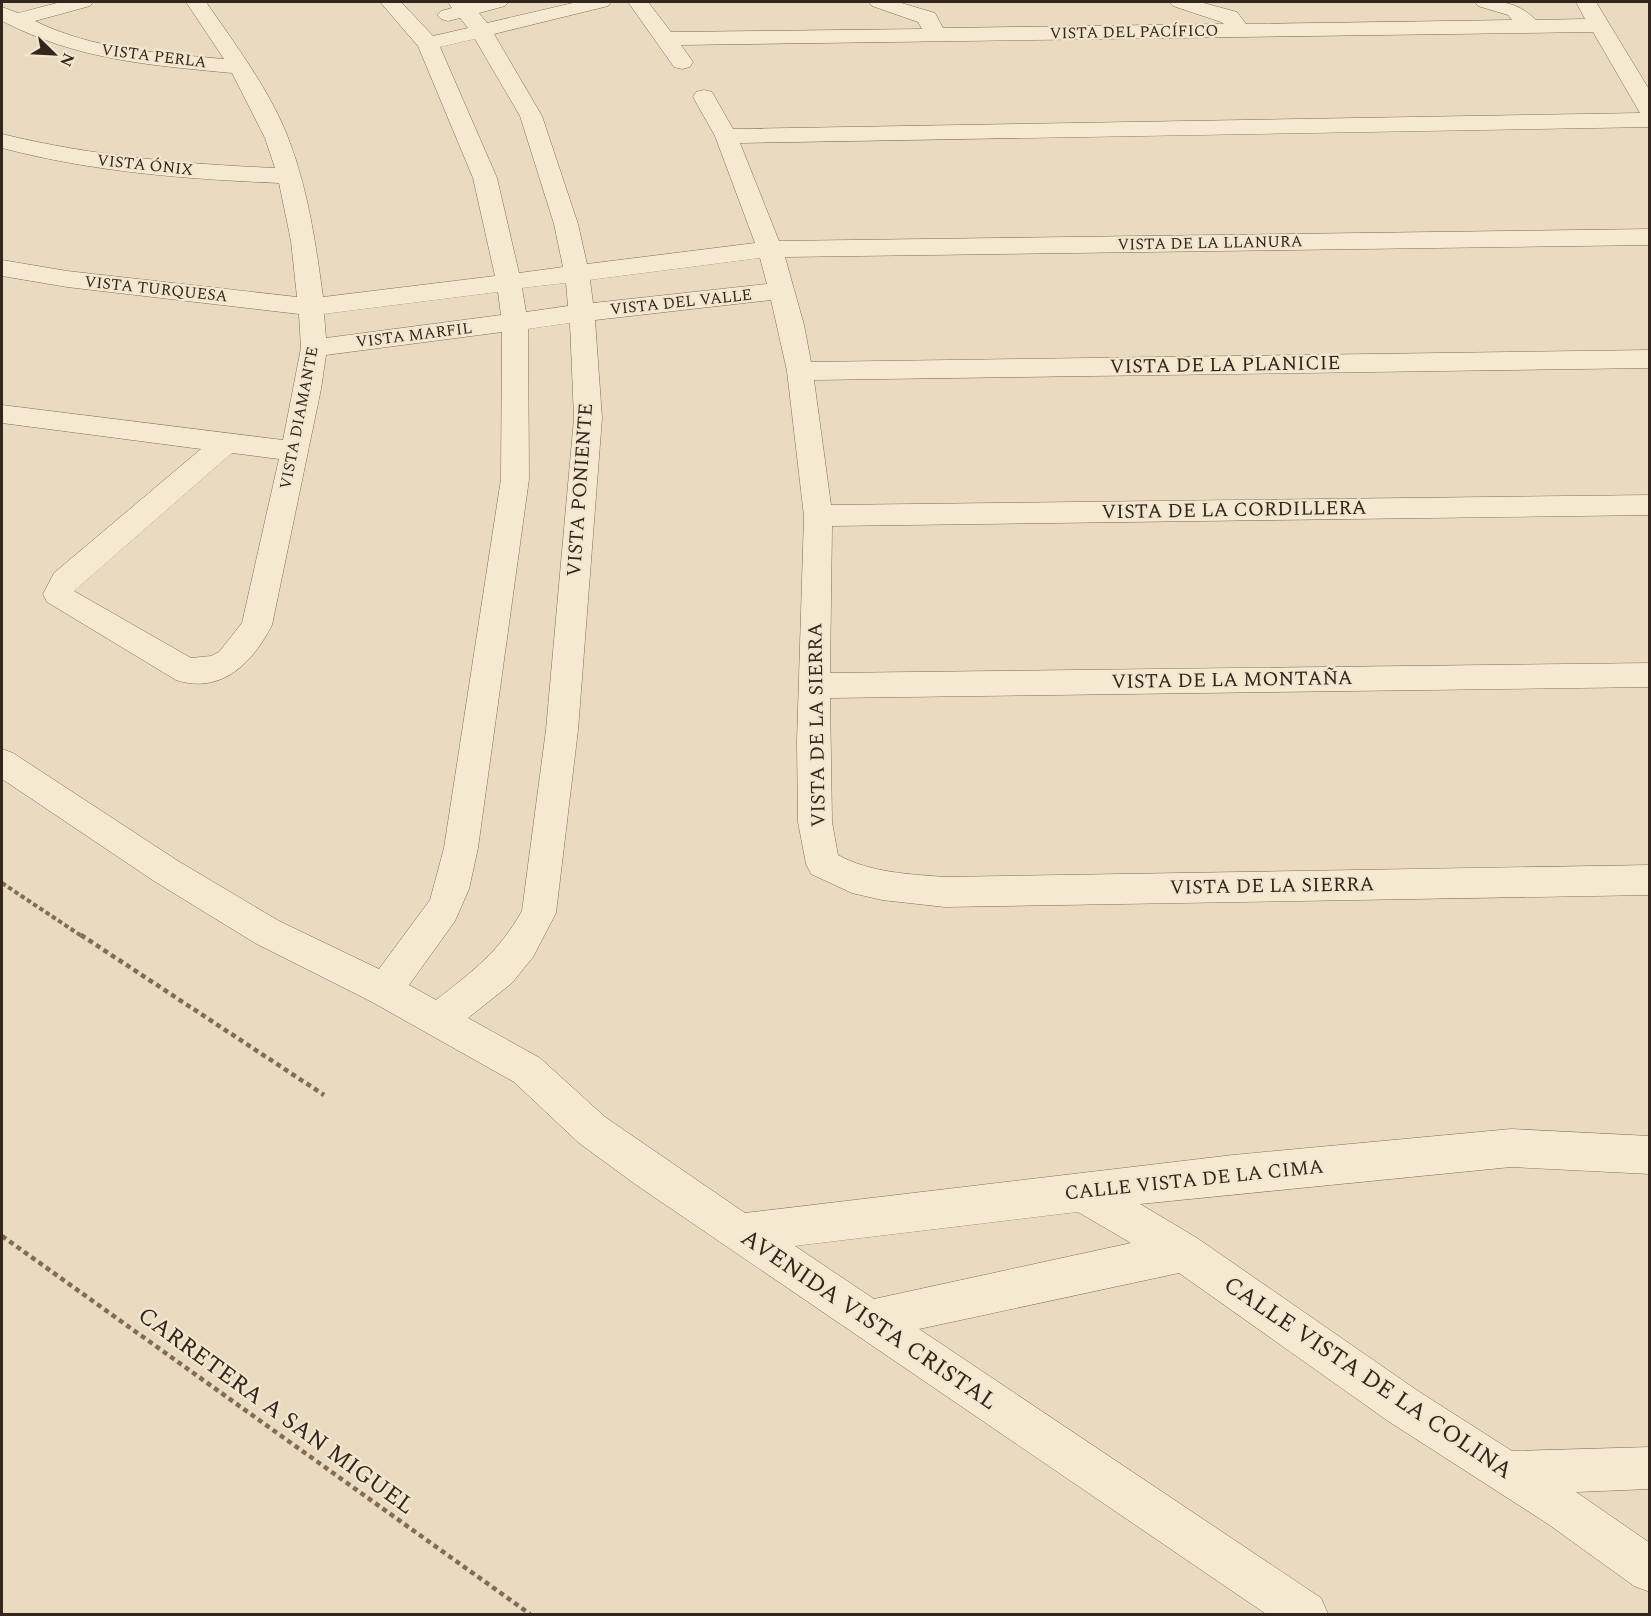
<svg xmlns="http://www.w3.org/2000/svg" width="1651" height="1616" viewBox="0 0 1651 1616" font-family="Spectral,serif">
<rect width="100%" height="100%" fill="#eadbc0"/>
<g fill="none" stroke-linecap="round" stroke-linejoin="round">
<g stroke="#826c59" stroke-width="1">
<path id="street" d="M61 2H93L90 6 35 21C94 50 159 53 224 59L186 2H206C235 44 271 92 289 140 308 190 316 244 323 297L495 276 473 178 418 46 380 2H401L433 36 468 28 460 18 448 21 441 19 437 15 441 11 452 8 448 2H508L505 6 479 13 487 23 577 2H611L608 6 494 34 542 116 578 224 587 264 755 243 715 136 693 97 696 92 704 90 712 92 733 129 1640 113 1593 32 681 45 693 62 690 67 682 69 674 67 628 2H648L671 32 922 29 918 22 872 6 869 2H898L935 13 943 28 1224 24 1221 22 1173 6 1170 2H1200L1237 12 1246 24 1512 20 1508 15 1478 6 1475 2C1502 2 1515 0 1536 20L1585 19 1576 2H1596L1650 91V127L740 143 779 241 1650 229V245L785 257 804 325 811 362 1650 350V368L814 380 831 505 1650 495V515L832 526 830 673 1650 663V687L830 698 832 822 838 855C871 873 909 874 945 877L1650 865V895L945 907 882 900 852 893 811 874 806 864 798 822 797 742 804 516 787 371 771 300 595 320 602 418 578 730 556 913 533 957 512 983 468 1018 540 1058 605 1117 745 1213 1233 1155 1511 1129 1650 1136V1174L1511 1167 1140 1204 1197 1238 1418 1391 1512 1451 1650 1447V1489L1576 1492 1650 1543V1592L1634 1586 1548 1524 1388 1421 1179 1273 919 1329 1321 1598 1328 1614H1266L635 1184 579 1143 514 1082 372 1002 255 943 154 881 2 779V749L13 753 178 861 279 921 379 969 430 900 444 848 501 479 502 332 326 355 321 389 272 625C253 662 222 695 176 680L47 602 43 594 54 573 201 449 2 423V405L283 440 301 348 299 314 67 287 2 276V260L67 271 297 297 291 241 279 183C185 179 93 172 2 148V134C92 156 182 164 275 168L265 138 232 73C148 65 78 60 2 21V7L18 13ZM475 39 520 116 554 224 563 267 519 273 497 178 440 47ZM760 258 767 284 593 303 590 280ZM566 283 568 306 526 312 522 288ZM498 292 501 315 326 338 324 314ZM570 323 574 418 546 730 522 911C498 953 473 971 436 1000L409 985 455 921 469 889 478 848 529 479 528 329ZM232 453 279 459 242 623 219 652 211 656 191 658 74 591ZM1078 1212 1131 1243 874 1299 795 1246Z"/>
</g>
<polyline stroke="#826c59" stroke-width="4" stroke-dasharray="4.5 3" stroke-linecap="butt" points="2,883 83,937"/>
<g stroke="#826c59" stroke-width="4.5" stroke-dasharray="5 4" stroke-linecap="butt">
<polyline points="81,935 324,1095"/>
<polyline points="2,1236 530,1614"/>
</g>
<use href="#street" fill="#f6e9d2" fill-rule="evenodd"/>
</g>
<g text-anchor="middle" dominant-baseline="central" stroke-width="4.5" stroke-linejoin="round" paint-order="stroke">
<g font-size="16" fill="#32261d" stroke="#f2e6cf">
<text transform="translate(1134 32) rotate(-1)">VISTA DEL PACÍFICO</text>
<text transform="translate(154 56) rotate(7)">VISTA PERLA</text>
<text transform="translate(145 165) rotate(6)">VISTA ÓNIX</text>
<text transform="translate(1210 243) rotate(-1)">VISTA DE LA LLANURA</text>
<text transform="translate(156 289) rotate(6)">VISTA TURQUESA</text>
<text transform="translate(681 302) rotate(-6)">VISTA DEL VALLE</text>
<text transform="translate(414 335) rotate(-7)">VISTA MARFIL</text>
<text transform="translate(299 418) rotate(-79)">VISTA DIAMANTE</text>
</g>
<g font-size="20" fill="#32261d" stroke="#f2e6cf">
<text transform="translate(1225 365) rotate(-1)">VISTA DE LA PLANICIE</text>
<text transform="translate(580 490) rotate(-86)">VISTA PONIENTE</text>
<text transform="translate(1234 510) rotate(-1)">VISTA DE LA CORDILLERA</text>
<text transform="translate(1232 680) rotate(-1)">VISTA DE LA MONTAÑA</text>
<text transform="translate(817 725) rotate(-91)">VISTA DE LA SIERRA</text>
<text transform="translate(1272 886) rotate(-1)">VISTA DE LA SIERRA</text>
<text transform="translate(1194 1180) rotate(-6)">CALLE VISTA DE LA CIMA</text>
</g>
<g font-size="24" fill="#32261d" stroke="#f2e6cf">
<text transform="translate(869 1320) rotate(34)">AVENIDA VISTA CRISTAL</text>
<text transform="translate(1368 1378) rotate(34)">CALLE VISTA DE LA COLINA</text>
<text transform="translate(276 1411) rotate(36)">CARRETERA A SAN MIGUEL</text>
</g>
</g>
<rect width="1651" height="1616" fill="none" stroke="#32261d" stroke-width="6"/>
<g transform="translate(54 54) rotate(114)" stroke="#f2e6cf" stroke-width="4.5" paint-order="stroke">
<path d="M0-4.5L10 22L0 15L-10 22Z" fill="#32261d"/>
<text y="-9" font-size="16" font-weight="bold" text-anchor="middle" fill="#32261d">N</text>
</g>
</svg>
